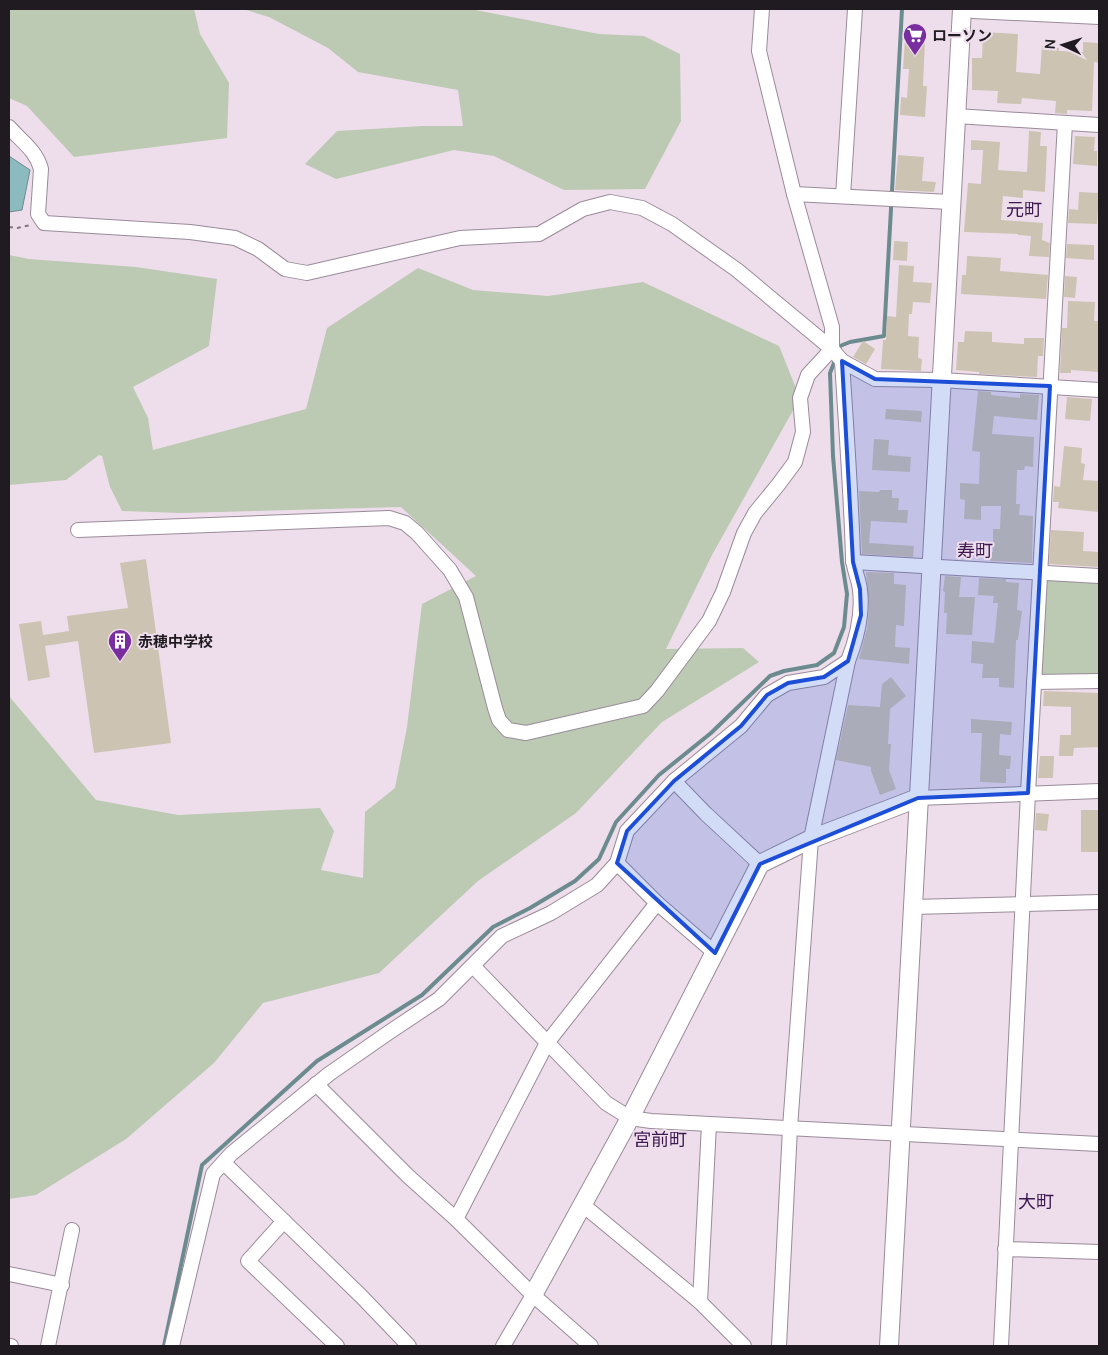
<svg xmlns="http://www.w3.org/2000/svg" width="1108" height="1355" viewBox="0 0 1108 1355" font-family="Manrope,'Noto Sans JP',sans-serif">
<rect width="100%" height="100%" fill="#eedeec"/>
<g fill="#bcc9b3">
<polygon points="9,9 194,9 200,34 229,83 227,138 74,157 27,106 9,98"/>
<polygon points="243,9 470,9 599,34 644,36 680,54 681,121 645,189 564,190 494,156 454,150 336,179 305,164 337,131 423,126 463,126 458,90 358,72 328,48 269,17"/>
<polygon points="9,255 29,259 136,267 217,279 209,346 133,387 148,418 153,450 306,409 327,328 418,268 473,290 548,296 643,282 779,346 800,398 712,555 666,649 743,648 759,662 662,722 576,813 478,881 379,973 263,1003 214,1063 126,1139 36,1195 9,1199 9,696 96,800 178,815 320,808 334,831 321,870 363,878 365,812 395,788 407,727 422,604 476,576 401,507 180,513 122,511 110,487 102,456 99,455 66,480 9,485 9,487"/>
<polygon points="1050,579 1099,581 1099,675 1045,677 1039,673 1044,584"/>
</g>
<polygon fill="#8bbbbf" stroke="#6b8b8f" points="9,156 30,170 22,210 9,212"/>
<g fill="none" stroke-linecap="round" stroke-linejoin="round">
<g stroke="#6b8b8f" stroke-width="4">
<polyline points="838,352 840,346 850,342 884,336 902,9"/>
<polyline points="164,1346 202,1165 317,1061 422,995 493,927 530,908 575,881 599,859 616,822 659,775 711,733 770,676 784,671 817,665 834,653 844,627 847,594 842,562 833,456 830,373 836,358"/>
</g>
</g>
<g fill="#cdc3b2">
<polygon points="983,32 1018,34 1016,72 1040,74 1042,46 1059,48 1059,51 1083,52 1083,42 1099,43 1099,63 1094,62 1092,111 1067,110 1067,114 1055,113 1056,101 1022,98 1021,104 997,103 998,91 972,90 972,58 982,58"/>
<polygon points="905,39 925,40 923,86 927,86 925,117 900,115 901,97 907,98 909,69 903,69"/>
<polygon points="1029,131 1041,132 1040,146 1047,146 1045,192 1023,190 1023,198 1003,196 1001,220 1043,223 1042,240 1050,243 1049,257 1029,256 1031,236 1018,235 1018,234 964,232 968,183 981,184 983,150 971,150 971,140 1000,142 998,170 1027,172"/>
<polygon points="1075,136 1095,137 1094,151 1097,151 1097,166 1073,164"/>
<polygon points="898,155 924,157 922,181 936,182 934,192 895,190"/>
<polygon points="1079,192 1099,193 1097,224 1068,223 1069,209 1078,210"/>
<polygon points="894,241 908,242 907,261 893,260"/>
<polygon points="1067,244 1094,245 1094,260 1066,258"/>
<polygon points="967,256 1001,258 1000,271 1048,275 1046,299 961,294 962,275 966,275"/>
<polygon points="899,265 914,266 913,282 932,283 930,303 913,302 912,314 909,314 908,336 919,337 918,358 922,359 921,371 881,369 883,340 886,340 887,316 896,317"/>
<polygon points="1065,276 1077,277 1075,298 1064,297"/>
<polygon points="1068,301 1095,302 1094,321 1099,321 1099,372 1071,370 1071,373 1060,373 1062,328 1067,328"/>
<polygon points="965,331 992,332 992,342 1024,344 1024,338 1044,338 1043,356 1038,356 1037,377 979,374 979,372 956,370 958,342 964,342"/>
<polygon points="863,341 875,349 866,364 853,357"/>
<polygon points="978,391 991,392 991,395 1020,398 1020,394 1039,395 1037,420 994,416 992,434 1034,437 1033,467 1025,466 1024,470 1017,470 1016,504 1020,504 1019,515 1033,516 1032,563 990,561 990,552 993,552 993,529 1000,529 1001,506 981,506 981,520 964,519 965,500 960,499 960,483 979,484 980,452 972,451"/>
<polygon points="1067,397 1092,399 1090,421 1065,419"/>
<polygon points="886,409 922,411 921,422 885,419"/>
<polygon points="874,439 889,440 888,455 911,457 910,472 872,470"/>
<polygon points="1064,446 1082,448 1081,463 1085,464 1083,480 1099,481 1099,512 1058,508 1059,502 1053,502 1054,486 1060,487"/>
<polygon points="880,490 892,490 892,498 899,498 898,510 908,510 907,523 871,521 869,543 914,546 913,557 862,554 859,491 879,492"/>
<polygon points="1051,530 1084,532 1083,551 1099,552 1099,567 1049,564"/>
<polygon points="146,559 171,743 94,753 78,641 45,646 50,677 28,681 19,624 41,621 43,635 69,631 67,616 128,608 120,563"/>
<polygon points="866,572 894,573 894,584 906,585 904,626 896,625 895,647 910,648 909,664 859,659 867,628 869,609"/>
<polygon points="945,576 961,577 959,597 975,597 972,635 946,634 947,613 944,613 945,592 943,591"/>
<polygon points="979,578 1006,579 1006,582 1019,583 1017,610 1022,611 1018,640 1016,640 1014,688 999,687 999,678 982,678 983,664 971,663 972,641 994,643 998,603 993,603 994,596 978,595"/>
<polygon points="891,677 906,696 890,709 888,744 891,744 889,770 896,789 880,795 871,771 871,767 836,760 848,705 880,707 882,684"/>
<polygon points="1044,691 1099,693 1099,747 1074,748 1073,756 1059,756 1060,735 1071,735 1071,707 1043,706"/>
<polygon points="971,719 1012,722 1011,735 1000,734 999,755 1011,756 1010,769 1006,769 1006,783 980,782 982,733 971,733"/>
<polygon points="1040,756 1054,756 1053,778 1038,778"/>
<rect x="1081" y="810" width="18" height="42"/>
<polygon points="1036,813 1049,814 1047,831 1035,830"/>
</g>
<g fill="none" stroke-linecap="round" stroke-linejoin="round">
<g stroke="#9a8b99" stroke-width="16">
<g id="minor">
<polyline points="956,116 1099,125"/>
<path d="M9 127C21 141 36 150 41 169L38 214 44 223 190 232 235 238 258 249 285 269 307 273 460 238 539 234 583 209 610 202 642 208 672 224 737 270 832 349 842 361 875 379 941 380 1099 390"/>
<polyline points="794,194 950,202"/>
<polyline points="843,196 855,9"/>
<polyline points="78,530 389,518 405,523 417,533 450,570 466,597 495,708 499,720 508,730 526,733 643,706 657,691 709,621 723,592 744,533 755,513 778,485 795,462 803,432 800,398 808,375 832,349 832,327 794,194 759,51 762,9"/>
<polyline points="853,562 1099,576"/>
<polyline points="1034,682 1099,681"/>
<polyline points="674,781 706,814 760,864"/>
<polyline points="918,798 1099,791"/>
<polyline points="617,863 657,903 715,953"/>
<polyline points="913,907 1099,902"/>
<polyline points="474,967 606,1103 630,1118 651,1121 1099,1144"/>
<polyline points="316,1084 408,1176 456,1219 533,1295 591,1346"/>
<polyline points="224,1163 361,1296 409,1346"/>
<polyline points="583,1205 700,1302 744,1346"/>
<polyline points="456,1219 547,1043 657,903"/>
<polyline points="284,1221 248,1261 337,1346"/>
<polyline points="1005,1249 1099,1252"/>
<polyline points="9,1274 62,1285"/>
<polyline points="700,1302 709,1124"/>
<polyline points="9,1346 11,1346"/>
<polyline points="48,1346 72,1230"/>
<polyline points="172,1346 213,1174 231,1154 329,1074 388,1033 439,999 502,936 551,913 597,885 617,863 627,831 674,781 741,726 767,695 788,683 824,677 848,661"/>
<polyline points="503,1346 533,1295"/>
<path d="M779 1346 790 1128 811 839 848 661C857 638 863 615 860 590 859 579 853 568 853 557 851 491 846 426 842 361"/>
<polyline points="1001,1346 1028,793 1065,123"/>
</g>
</g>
<g stroke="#9a8b99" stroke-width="20">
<g id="tertiary">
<polyline points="973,9 1099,15"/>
<polyline points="533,1295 630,1118 760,864 811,839 918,798"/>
<polyline points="889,1346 962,9"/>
</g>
</g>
<polyline stroke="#80767f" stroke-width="2" stroke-dasharray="4 4" stroke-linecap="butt" points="9,227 17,228 31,225"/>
<use href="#minor" stroke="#fff" stroke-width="14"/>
<use href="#tertiary" stroke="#fff" stroke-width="18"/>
</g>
<path fill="#1d4ed8" fill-opacity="0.2" stroke="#1d4ed8" stroke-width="4" stroke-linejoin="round" d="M842 361 875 379 1050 386 1028 793 918 798 760 864 715 953 617 863 627 831 674 781 741 726 767 695 788 683 824 677 848 661 861 615 860 589 853 562Z"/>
<defs>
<g id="supermarket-pin" transform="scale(1.25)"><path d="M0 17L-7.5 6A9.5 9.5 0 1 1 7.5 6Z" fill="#792ea0" stroke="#eedeec"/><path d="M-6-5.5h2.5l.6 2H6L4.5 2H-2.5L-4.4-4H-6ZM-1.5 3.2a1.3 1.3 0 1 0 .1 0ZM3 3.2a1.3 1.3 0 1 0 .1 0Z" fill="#fff"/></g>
<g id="building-pin" transform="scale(1.25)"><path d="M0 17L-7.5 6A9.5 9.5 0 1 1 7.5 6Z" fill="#792ea0" stroke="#eedeec"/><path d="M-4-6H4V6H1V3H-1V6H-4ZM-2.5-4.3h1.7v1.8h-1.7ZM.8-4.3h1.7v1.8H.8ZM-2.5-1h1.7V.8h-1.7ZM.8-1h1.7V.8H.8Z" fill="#fff"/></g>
</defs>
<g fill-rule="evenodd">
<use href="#supermarket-pin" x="915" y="35"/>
<use href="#building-pin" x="120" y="641"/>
</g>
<g text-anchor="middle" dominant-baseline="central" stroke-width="4" stroke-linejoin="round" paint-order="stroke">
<g font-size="15" font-weight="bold" fill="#201b20" stroke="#eedeec" text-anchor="start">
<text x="932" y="35">ローソン</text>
<text x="138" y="641">赤穂中学校</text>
</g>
<g font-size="18" fill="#3d1950" stroke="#eedeec">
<text x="1024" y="209">元町</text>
<text x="975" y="550">寿町</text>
<text x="660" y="1139">宮前町</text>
<text x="1036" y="1201">大町</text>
</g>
</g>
<rect width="1108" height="1355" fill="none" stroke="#201b20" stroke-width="20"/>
<g transform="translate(1063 45) rotate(274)" stroke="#eedeec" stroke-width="4" paint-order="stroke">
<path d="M0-4L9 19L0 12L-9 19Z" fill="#201b20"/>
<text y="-8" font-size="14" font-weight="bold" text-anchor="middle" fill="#201b20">N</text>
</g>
</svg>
